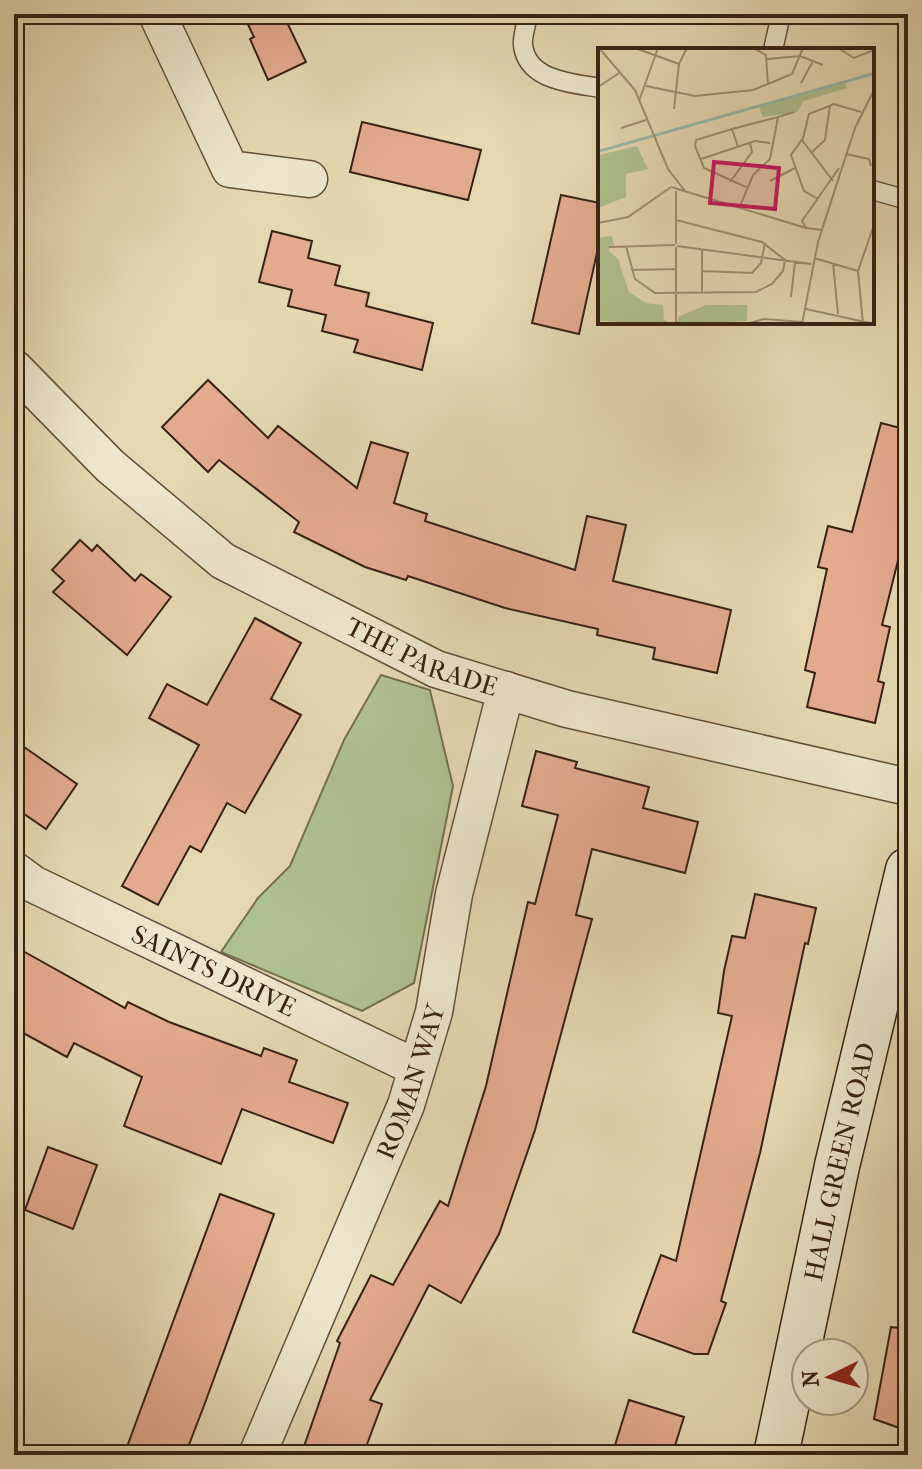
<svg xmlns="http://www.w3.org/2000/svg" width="922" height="1469" viewBox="0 0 922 1469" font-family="'IM FELL French Canon',serif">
<rect width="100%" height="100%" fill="#e4d8b1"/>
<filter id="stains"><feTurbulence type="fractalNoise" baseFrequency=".0025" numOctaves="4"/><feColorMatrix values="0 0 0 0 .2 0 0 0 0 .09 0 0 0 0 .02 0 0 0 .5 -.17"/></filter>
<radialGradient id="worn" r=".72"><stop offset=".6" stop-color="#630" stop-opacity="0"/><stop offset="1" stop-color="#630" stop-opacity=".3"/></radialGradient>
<polygon fill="#afc08f" stroke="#747152" stroke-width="2" points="381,675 430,690 453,786 414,983 362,1011 221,952 258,898 290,866 344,740"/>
<g fill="#e4aa8e" stroke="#382214" stroke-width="2">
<polygon points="243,14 283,14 306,62 268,80 250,39 254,37"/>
<polygon points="362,122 481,150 468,200 350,172"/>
<polygon points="561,195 600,203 600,239 579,334 532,323"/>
<polygon points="272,231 312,241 308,258 340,266 335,285 369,293 366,306 433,323 422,370 354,352 358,340 322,331 326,315 288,306 292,290 259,282"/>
<polygon points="208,380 268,438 278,426 357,488 371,442 408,453 394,503 427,514 425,521 575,570 587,516 626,525 613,581 731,610 717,673 653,659 655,648 597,635 598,629 505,608 408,576 406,580 365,567 294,532 299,522 219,460 208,472 162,427"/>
<polygon points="881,423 908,430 908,520 882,625 890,627 878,681 884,683 875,723 807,707 815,673 805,670 827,569 818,567 828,526 852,532"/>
<polygon points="80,540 92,551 97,545 135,581 141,574 171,597 127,655 53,592 64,581 52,570"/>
<polygon points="255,618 301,643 271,699 301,715 245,813 227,803 201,852 190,846 158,905 122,886 199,745 149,718 167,684 207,705"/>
<polygon points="14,740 77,784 46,829 14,807"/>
<polygon points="536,751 577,762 575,768 649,787 643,808 698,822 685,873 592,849 576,915 592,919 535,1130 499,1234 461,1303 429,1285 370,1400 382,1404 363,1455 301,1455 340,1343 337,1341 371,1275 393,1285 440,1201 448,1206 486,1086 528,902 535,904 558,815 522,806"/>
<polygon points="755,894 816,908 808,944 805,943 760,1153 721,1301 726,1303 708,1354 694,1354 633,1332 661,1255 676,1261 732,1016 718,1013 724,971 732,936 745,938"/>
<polygon points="14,946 125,1008 128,1002 169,1022 261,1056 264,1048 297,1060 289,1082 348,1103 333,1143 242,1109 221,1164 124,1126 142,1077 74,1043 67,1057 14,1028"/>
<polygon points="48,1147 97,1165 73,1229 25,1210"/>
<polygon points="220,1194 274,1214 205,1403 185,1455 124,1455"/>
<polygon points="891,1327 908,1329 908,1431 874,1419"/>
<polygon points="629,1400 684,1417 672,1455 612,1455"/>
</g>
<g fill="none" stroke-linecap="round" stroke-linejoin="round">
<g stroke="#63503b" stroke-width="21">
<g id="lane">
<path d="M528 14C527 23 522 36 523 45 527 81 572 83 600 88"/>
<polyline points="773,50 781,14"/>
<polyline points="872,190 908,200"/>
</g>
</g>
<g stroke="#63503b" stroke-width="39">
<g id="street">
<polyline points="157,14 230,169 309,179"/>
<path id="s1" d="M14 368 110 466 223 561 436 669 567 709 908 787"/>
<path id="s2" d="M14 870 33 884 417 1068"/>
<path id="s3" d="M257 1455 406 1105 434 1012 454 894 506 690"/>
</g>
</g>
<g stroke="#382214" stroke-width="47">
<g id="secondary">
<path id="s4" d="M776 1455 837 1166 908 870"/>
</g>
</g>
<use href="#lane" stroke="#ede6cc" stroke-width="18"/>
<use href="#street" stroke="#ede6cc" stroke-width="36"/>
<use href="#secondary" stroke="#ede6cc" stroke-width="44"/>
</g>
<g text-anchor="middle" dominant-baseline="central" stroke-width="6" stroke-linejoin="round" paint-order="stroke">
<g font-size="26" fill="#382214" stroke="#ede6cc">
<text stroke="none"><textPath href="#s1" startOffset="506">THE PARADE</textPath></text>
<text stroke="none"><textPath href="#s2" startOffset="224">SAINTS DRIVE</textPath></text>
<text stroke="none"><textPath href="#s3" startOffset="404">ROMAN WAY</textPath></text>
<text stroke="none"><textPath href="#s4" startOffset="300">HALL GREEN ROAD</textPath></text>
</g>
</g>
<g transform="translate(598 48)">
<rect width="276" height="276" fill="#e4d8b1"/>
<path d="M247 35 249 40 206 53 199 64 165 69 161 59ZM39 98 50 121 28 126V149L0 160V107ZM14 188 16 197 10 202 20 211 31 244 48 255 65 257 66 272 76 276 0 273V190ZM108 257H149V273L80 276V269Z" fill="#afc08f"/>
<path d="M276 24V27L0 105V102Z" fill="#96baa9"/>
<path fill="none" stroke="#9f8f72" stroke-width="2" d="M1 0 37 42 70 121 87 143M37 0 81 16M155 0 168 7 170 37M240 0 256 10 276 2M169 11 202 8 225 17M203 35 215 13M48 38 97 48 155 42 194 26 205 0M0 39 21 25M41 53 60 0M76 61 81 16 89 0M23 80 48 72M134 81 98 92 97 98 106 120 148 139M204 92 235 133M140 99 134 81 180 69M213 105 227 92 232 57M248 106 271 111 273 118M103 111 157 93 172 95M172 133 197 120M132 134 154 104 152 95M73 139 208 180M220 151 206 143 193 107 205 90 211 66 236 56 263 64M142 158 155 127 172 111 180 69 196 64M0 175 30 169 73 139M225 182 208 180 204 173 241 120M78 196V143M28 198 37 231 57 245 158 244 174 236 185 223 187 212 164 194 78 172M79 198 213 216M11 199 77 197M78 199V276M104 201V245M216 210 260 223M235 215 240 266M33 222 78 221M104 223 154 225 163 215 167 195M193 249 197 214M208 261 276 276M148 276 166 271 204 274M204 276 220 194 257 80 276 42M265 276 260 223 276 177"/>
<path fill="#c2185b" fill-opacity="0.15" stroke="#c2185b" stroke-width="4" d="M116 114 181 120 177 161 112 155Z"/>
<rect width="276" height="276" fill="none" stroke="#382214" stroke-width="4"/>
</g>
<rect width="922" height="1469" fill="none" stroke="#e4d8b1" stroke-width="48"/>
<rect x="16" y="16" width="890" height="1437" fill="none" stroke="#382214" stroke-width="4"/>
<rect x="24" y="24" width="874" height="1421" fill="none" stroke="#382214" stroke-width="2"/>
<g transform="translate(830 1377) rotate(265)"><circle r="38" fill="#ede6cc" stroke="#a59882" stroke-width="2"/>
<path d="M0-6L14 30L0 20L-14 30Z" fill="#8f2418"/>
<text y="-12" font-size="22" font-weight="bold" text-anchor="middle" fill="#382214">N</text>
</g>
<rect width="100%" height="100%" filter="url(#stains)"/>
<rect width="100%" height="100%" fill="url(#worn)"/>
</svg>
